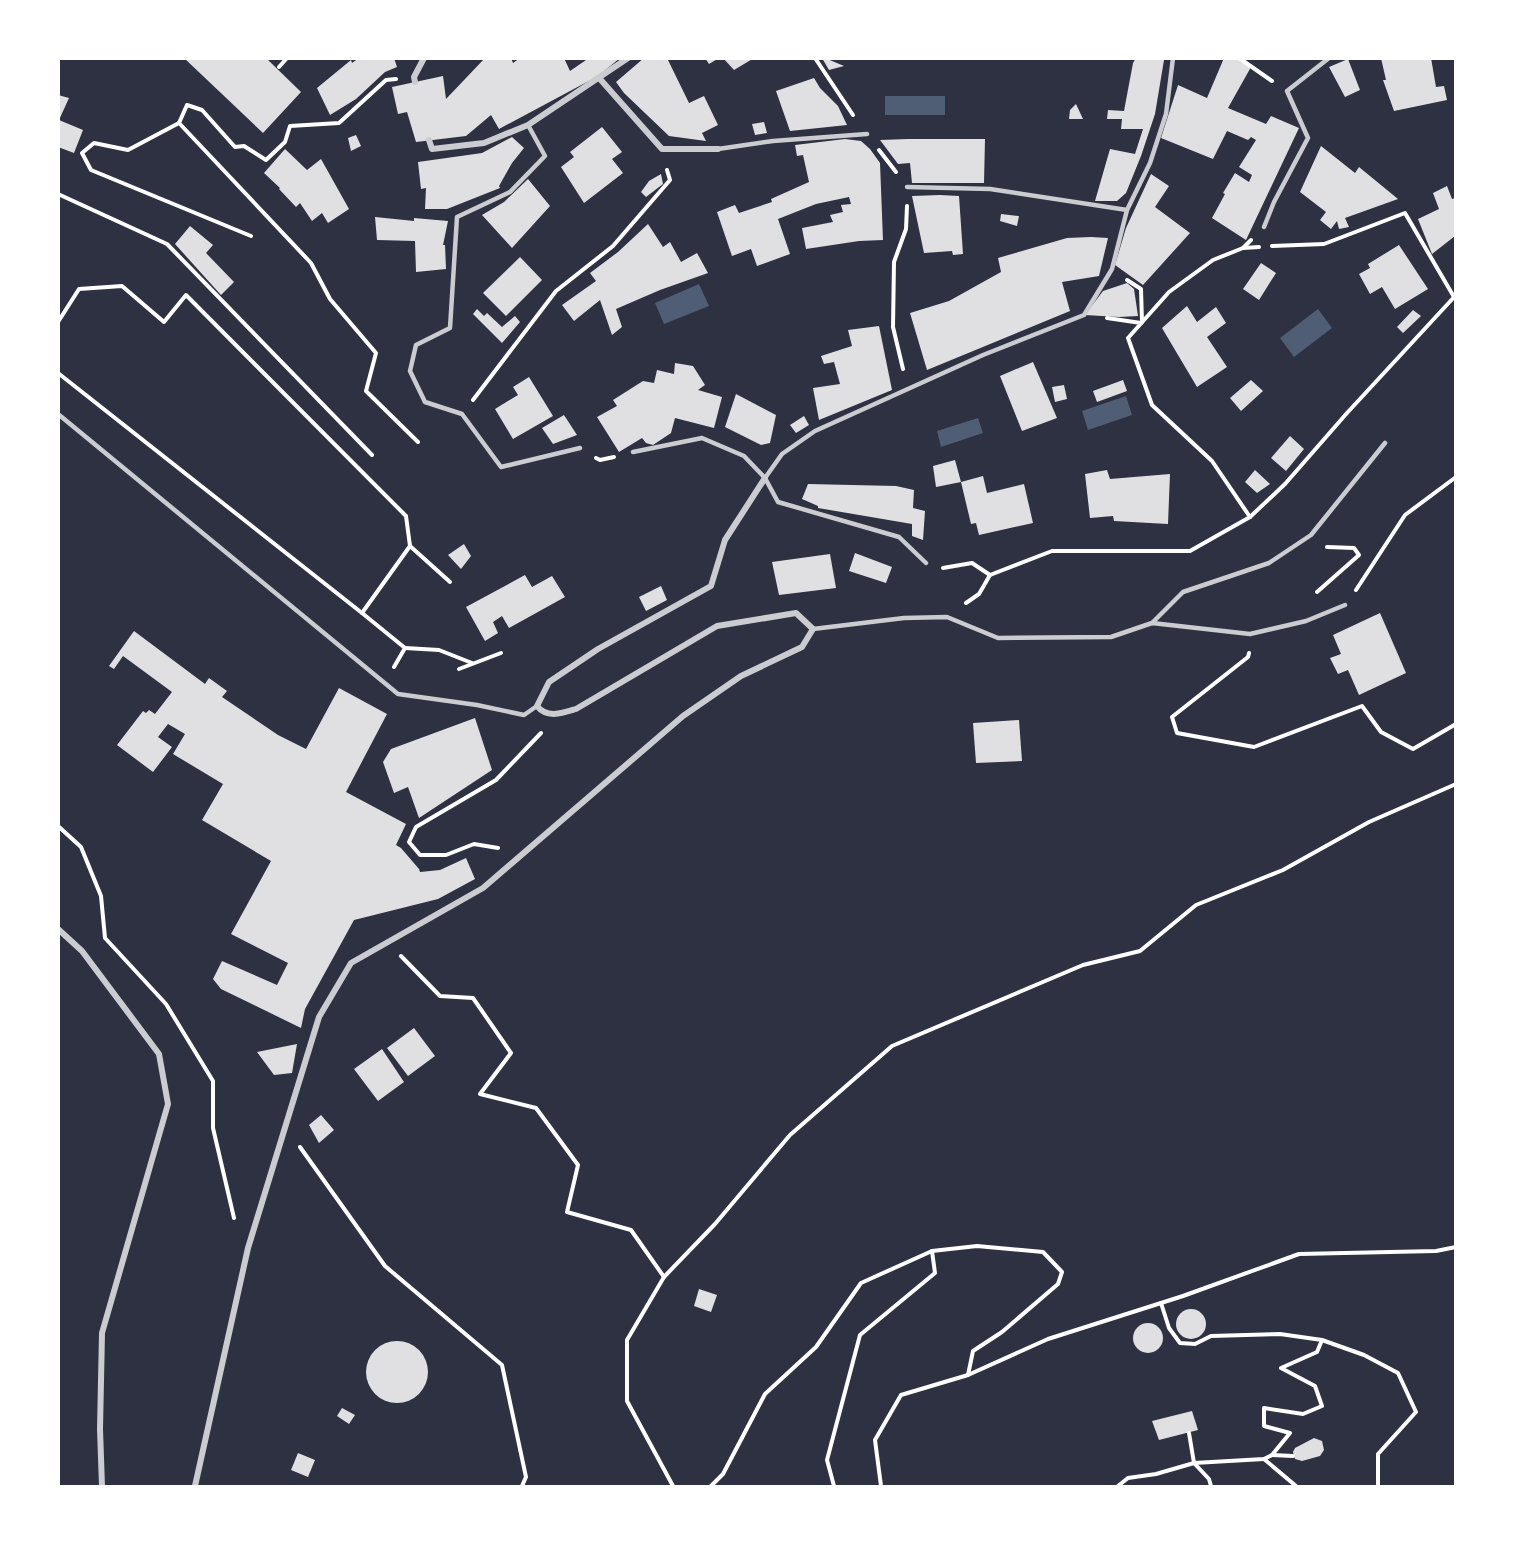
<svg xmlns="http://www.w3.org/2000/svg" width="1514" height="1545" viewBox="0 0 1514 1545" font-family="'IBM Plex Sans',sans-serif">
<rect width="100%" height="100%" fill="#2d3142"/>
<g fill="#4f5d75">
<rect x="885" y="96" width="60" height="19"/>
<polygon points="699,284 709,306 664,324 655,303"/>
<polygon points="1318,309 1332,328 1294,357 1280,338"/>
<polygon points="1126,396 1132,415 1088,430 1082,411"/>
<polygon points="978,418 983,433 941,447 937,431"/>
</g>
<g fill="#e0e0e3">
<polygon points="184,58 266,58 301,92 263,133"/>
<polygon points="359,58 394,58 397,67 385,72 356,99 330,115 317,88 351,60 352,63"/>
<polygon points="485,58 511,58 513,63 520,58 564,58 570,71 589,58 620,58 598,76 499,129 491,115 466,136 416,142 407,112 398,114 392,87 443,76 446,99"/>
<polygon points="644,58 667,58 689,103 704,96 718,125 702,133 706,141 669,136 624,93 616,82"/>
<polygon points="705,58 719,58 709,64"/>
<polygon points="723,58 754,58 734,70"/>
<polygon points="822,58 825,58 844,66 829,70"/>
<polygon points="1136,58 1164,60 1155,114 1141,156 1126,193 1117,201 1095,201 1110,149 1135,154 1143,129 1121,129 1122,119 1107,119 1108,110 1124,111 1133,63"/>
<polygon points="1224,58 1236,58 1251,67 1228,108 1266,124 1271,116 1299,128 1246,240 1212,218 1225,194 1223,193 1235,173 1249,182 1252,175 1239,167 1256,140 1251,137 1248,140 1227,131 1213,159 1161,138 1178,85 1207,98"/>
<polygon points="1381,58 1431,58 1436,87 1444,86 1447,100 1394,111 1383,80 1386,80"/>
<polygon points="1348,59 1360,90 1345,97 1329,67"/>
<polygon points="814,78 820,88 838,106 847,125 790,131 776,91"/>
<polygon points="58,95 69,98 59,120 83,130 74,153 58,147"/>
<polygon points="1076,104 1083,119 1069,119 1070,110"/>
<polygon points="764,122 767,133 755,135 752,124"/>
<polygon points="602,127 622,152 612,159 623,173 584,203 561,167 574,157 570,152"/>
<polygon points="356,135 361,146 351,151 348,138"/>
<polygon points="512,137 524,148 512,163 499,186 500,188 447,209 425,209 426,188 421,189 418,162 482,153"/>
<polygon points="845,139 861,141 870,149 880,163 883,240 859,241 806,249 802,228 833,222 830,215 843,212 841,205 851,204 849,197 816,204 778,219 790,254 757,266 751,249 732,256 717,212 735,205 739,213 772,202 771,199 809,182 803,155 797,156 795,145"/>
<polygon points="908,139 985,139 984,183 912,183 910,163 898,164 880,140"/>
<polygon points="1321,146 1355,173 1359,167 1398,199 1345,218 1349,227 1339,229 1337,221 1331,229 1320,220 1326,212 1300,192"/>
<polygon points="285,149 307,170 321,159 349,209 328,223 322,213 312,221 300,203 296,207 279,189 280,188 264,173"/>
<polygon points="661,174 663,184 646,197 641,192 649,181"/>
<polygon points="1151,174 1169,186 1155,207 1190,233 1143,285 1115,265 1126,228"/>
<polygon points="528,179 550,206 512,248 482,215 504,202"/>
<polygon points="1447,186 1452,199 1455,198 1455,236 1432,254 1418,219 1439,209 1433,193"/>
<polygon points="940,195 959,196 963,254 953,255 952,251 924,253 912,196"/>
<polygon points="1001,214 1019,216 1017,226 1000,221"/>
<polygon points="375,217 414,221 414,218 448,221 443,245 445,245 446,269 416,272 415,241 377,240"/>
<polygon points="648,224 663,247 670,242 681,262 697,253 708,273 660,290 616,309 622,327 612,335 600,300 574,321 562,305 596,281 590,273 618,252"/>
<polygon points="190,226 213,245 206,253 234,282 221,295 175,244"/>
<polygon points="1091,237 1108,238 1099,276 1062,282 1070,311 927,370 910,313 949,301 1001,272 998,258 1067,238"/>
<polygon points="1399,245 1428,289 1395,309 1382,287 1370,294 1359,274 1370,268 1368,264"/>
<polygon points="520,257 542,280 506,316 483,293"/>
<polygon points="1261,263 1276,273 1259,300 1243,289"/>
<polygon points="1127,283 1134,289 1138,316 1119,317 1085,315 1103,291"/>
<polygon points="1187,306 1197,322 1216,307 1226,323 1207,337 1227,367 1197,387 1162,328"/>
<polygon points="477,309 484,316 487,313 502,327 515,316 520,322 502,343 473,314"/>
<polygon points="1413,310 1421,316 1403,333 1397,327"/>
<polygon points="879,326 892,390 819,420 813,388 840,384 834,362 824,364 821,356 852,346 848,330"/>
<polygon points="1033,362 1057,418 1022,431 1000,376"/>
<polygon points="675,363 693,366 705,385 698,390 722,397 714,428 675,418 671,433 653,445 646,443 642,438 619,452 597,417 617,406 613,400 643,381 654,383 657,370 674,374"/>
<polygon points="529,377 553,416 513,439 495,409 518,395 513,387"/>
<polygon points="1123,380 1127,391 1097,402 1093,391"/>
<polygon points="1251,380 1263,391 1241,411 1230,398"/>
<polygon points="1064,385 1067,399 1055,402 1052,387"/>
<polygon points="736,394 776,415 770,443 761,445 725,427"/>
<polygon points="564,415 577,435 553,444 542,428"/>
<polygon points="804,416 809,425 796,433 790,425"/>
<polygon points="1290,436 1304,449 1286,471 1271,458"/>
<polygon points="955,460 961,482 983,476 987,493 1024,484 1033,523 979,535 976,523 971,524 961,482 936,487 933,466"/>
<polygon points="1107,470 1110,479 1170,474 1168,524 1114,521 1113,516 1090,518 1085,474"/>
<polygon points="1255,470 1270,484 1257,493 1245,482"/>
<polygon points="808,484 896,486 914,490 913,508 925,511 923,540 912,536 912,524 818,508 818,506 802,499"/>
<polygon points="464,544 471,556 461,569 448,555"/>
<polygon points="855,553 892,567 886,583 849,571"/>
<polygon points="830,554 836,588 779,595 772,562"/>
<polygon points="525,575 532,587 552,576 565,597 509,628 502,616 493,622 498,633 485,641 466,607"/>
<polygon points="661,586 667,600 646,611 639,597"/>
<polygon points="1380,613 1406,673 1359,695 1348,670 1338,674 1330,658 1341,654 1333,635"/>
<polygon points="134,631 205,684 209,678 227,691 222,697 278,735 306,749 339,688 387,714 346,792 406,824 396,845 401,848 419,869 420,872 440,870 466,858 475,879 438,899 354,920 305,1009 301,1028 221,989 213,979 222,961 277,985 288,963 231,934 271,861 202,820 223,784 173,754 185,734 168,724 158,737 172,747 153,772 117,745 143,711 146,713 149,710 155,714 172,692 123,656 114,669 109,666"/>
<polygon points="475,718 492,770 419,818 408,787 394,793 383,762 391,749"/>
<polygon points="1019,720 1022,761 976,763 973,723"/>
<polygon points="414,1028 435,1056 408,1076 387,1048"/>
<polygon points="297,1044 292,1073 274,1075 257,1052"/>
<polygon points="382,1049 404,1082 378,1101 354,1069"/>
<polygon points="321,1115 334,1130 319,1143 309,1125"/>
<polygon points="699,1289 717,1295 711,1312 694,1306"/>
<circle cx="1191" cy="1324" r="15"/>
<circle cx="1148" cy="1338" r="15"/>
<circle cx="397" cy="1372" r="31"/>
<polygon points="342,1408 355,1415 349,1424 337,1416"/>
<polygon points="1192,1411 1198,1430 1159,1440 1152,1421"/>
<polygon points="1314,1438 1322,1441 1324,1450 1320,1456 1302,1461 1295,1459 1293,1452 1295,1448"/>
<polygon points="298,1453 315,1460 308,1477 291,1470"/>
</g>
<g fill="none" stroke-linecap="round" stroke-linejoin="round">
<g stroke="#fff" stroke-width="4">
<polyline points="815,58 853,115"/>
<polyline points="1239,58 1272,81"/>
<polyline points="279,67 287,58"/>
<polyline points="179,123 187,105 202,110 235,147 244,146 266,160 285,142 290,126 339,123 386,80 396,79"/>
<polyline points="879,150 896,172"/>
<polyline points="58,194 167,244 372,455"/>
<polyline points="251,236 91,170 82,153 94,143 128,150 179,123 311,263 330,299 376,353 366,391 418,442"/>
<polyline points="1272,246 1324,244 1405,213 1454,297"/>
<polyline points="1243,248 1259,247"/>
<polyline points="1127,280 1141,289 1142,322"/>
<polyline points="1107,318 1141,323"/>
<polyline points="58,322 79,289 122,286 164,322 186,295 406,516 410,546 362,613 405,648 394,667"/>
<polyline points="903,369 893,327 894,262 906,229 907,206"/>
<polyline points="58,373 362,613"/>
<polyline points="473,400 556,291 613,246 670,180 667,170"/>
<polyline points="596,458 600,460 614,457"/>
<polyline points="1250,517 1212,461 1152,405 1128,338 1169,292 1213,260 1243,248 1251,240"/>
<polyline points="410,546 450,582"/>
<polyline points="943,568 972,563 990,575"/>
<polyline points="1356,590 1405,515 1456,477"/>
<polyline points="1317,592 1359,555 1354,548 1327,547"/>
<polyline points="966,603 979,594 990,575 1052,551 1190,551 1250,517 1285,484 1347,413 1456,295"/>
<polyline points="405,648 439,650 472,663"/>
<polyline points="1249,653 1248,657 1172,717 1177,733 1254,747 1362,706 1381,732 1413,749 1456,724"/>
<polyline points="459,669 501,653"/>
<polyline points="58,826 81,847 101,896 105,938 166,1004 213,1081 213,1128 234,1218"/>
<polyline points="498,848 474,844 446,855 420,855 409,842 416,827 496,780 541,733"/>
<polyline points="401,956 440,996 473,998 511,1053 480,1094 536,1108 578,1165 567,1212 631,1230 664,1277"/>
<polyline points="300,1147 385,1266 502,1365 526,1477 522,1486"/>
<polyline points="1161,1303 1169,1328 1180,1343 1195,1344 1211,1336 1280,1334 1322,1340 1364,1355 1398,1373 1416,1412 1378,1454 1378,1486"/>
<polyline points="1189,1433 1194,1463 1209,1479 1211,1486"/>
<polyline points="1272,1455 1293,1456"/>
<polyline points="1264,1459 1296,1486"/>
<polyline points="673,1486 627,1401 627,1340 664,1277 715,1224 790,1135 892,1046 1083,965 1140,951 1196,905 1283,870 1369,822 1456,784"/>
<polyline points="711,1486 723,1474 765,1394 816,1347 861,1283 932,1251 977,1246 1043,1252 1062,1272 1058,1284 1002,1332 973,1351 968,1375 1048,1339 1183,1296 1299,1254 1436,1251 1456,1247"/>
<polyline points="834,1486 827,1460 860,1335 935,1273 932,1251"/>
<polyline points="881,1486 875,1440 901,1395 968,1375"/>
<polyline points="1118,1486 1128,1478 1156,1474 1194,1463 1264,1459 1272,1455 1290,1433 1264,1426 1264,1408 1303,1414 1322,1406 1315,1386 1281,1368 1317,1352 1322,1340"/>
</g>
<g stroke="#caccd0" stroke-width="4.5">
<polyline points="528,125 545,156 510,192 457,217 450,328 416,345 410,371 425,402 462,414 501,467 580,448"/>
<polyline points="718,149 773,141 867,134"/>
<polyline points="907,187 990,189 1127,210"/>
<polyline points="1264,227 1274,202 1308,138 1287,91 1329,58"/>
<polyline points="58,414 398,694 477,705 524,715 537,706"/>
<polyline points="633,452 702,438 744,456 765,478 778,502 899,537 926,563"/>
<polyline points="765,478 782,454 815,431 983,355 1084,315 1112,269 1127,210 1150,163 1166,114 1173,58"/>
<polyline points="1152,623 1183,592 1269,563 1311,535 1385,443"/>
<polyline points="813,629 904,618 947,617 998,638 1111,637 1152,623 1250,634 1306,621 1345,605"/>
</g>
<g stroke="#caccd0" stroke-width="6">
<polyline points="600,79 662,149 718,149"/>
<polyline points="415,82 414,77 424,58"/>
<polyline points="429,140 432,149 484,143 528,125 628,58"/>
<polyline points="58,929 82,951 159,1054 168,1104 102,1333 100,1429 102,1486"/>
<path d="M195 1486 248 1248 319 1017 351 963 483 888 683 716 741 676 802 647 813 629 796 613 717 626 576 709C563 713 547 719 537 706L549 682 598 649 711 586 725 540 765 478"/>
</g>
</g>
<rect width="1514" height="1545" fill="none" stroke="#ffffff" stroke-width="120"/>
</svg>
